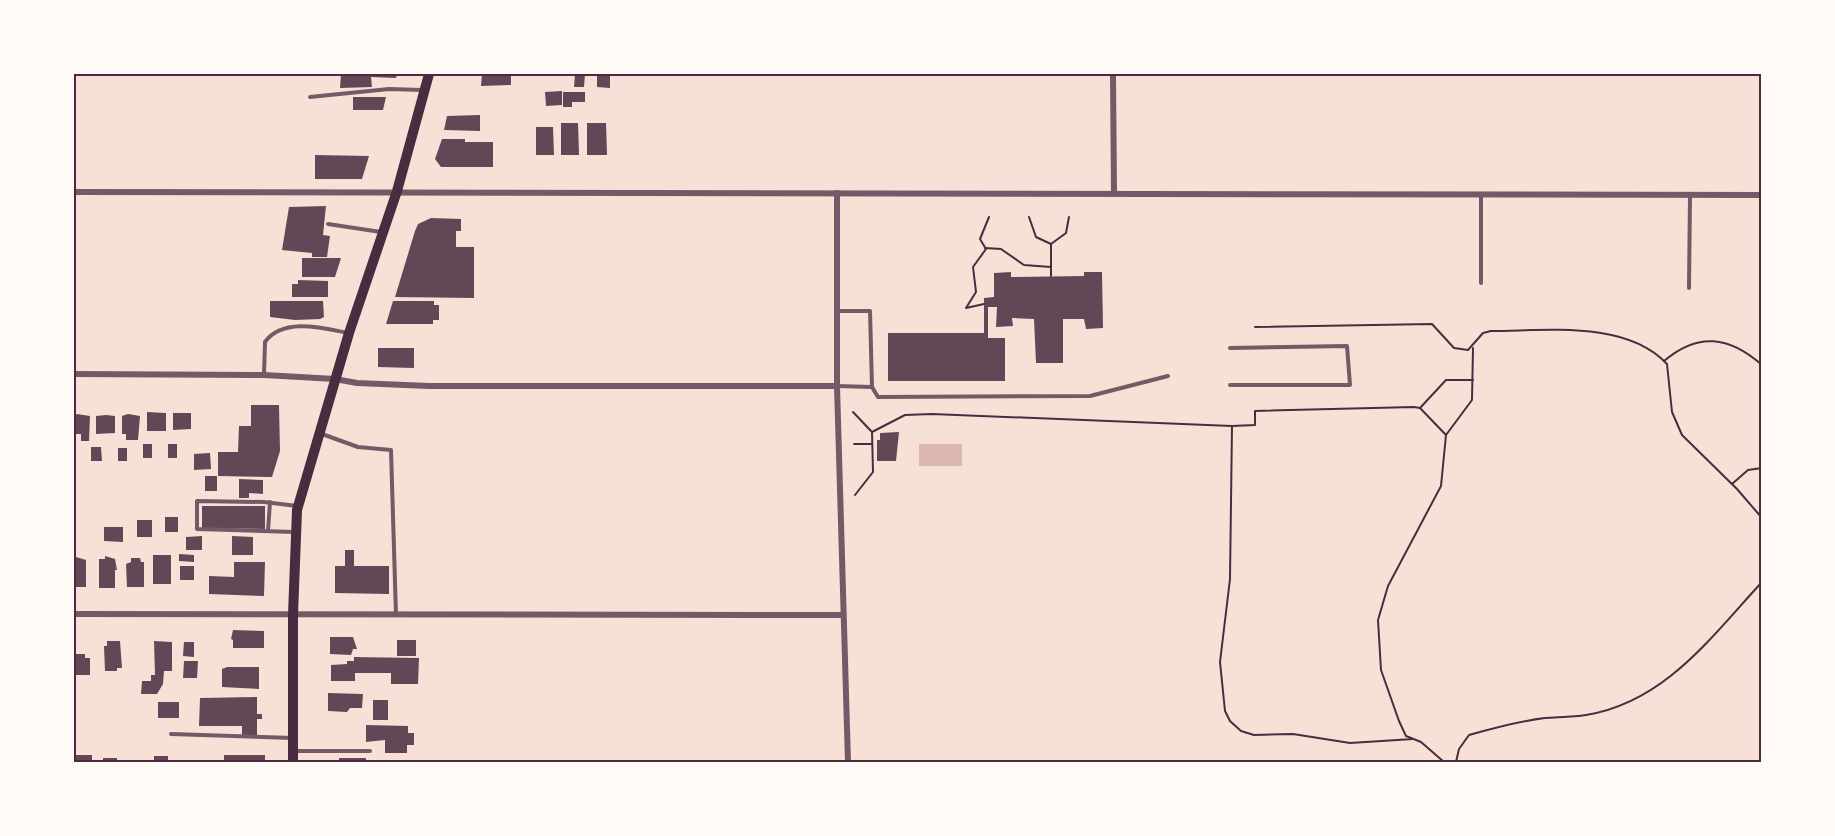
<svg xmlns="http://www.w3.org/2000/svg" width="1835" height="836" viewBox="0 0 1835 836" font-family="'PT Serif',serif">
<rect width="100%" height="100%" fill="#f7e1d7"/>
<rect fill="#dcb8b0" x="919" y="444" width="43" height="22"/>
<g fill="#644757">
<polygon points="341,74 397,74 396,78 371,77 372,87 340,88"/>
<polygon points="482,74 511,74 511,85 481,86"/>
<polygon points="575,74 585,74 584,87 574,87"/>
<polygon points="597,74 610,74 610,88 597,87"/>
<polygon points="562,91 562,105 546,106 545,92"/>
<polygon points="563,92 585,92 585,102 572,102 572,107 563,107"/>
<polygon points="353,97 386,97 383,110 353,110"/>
<polygon points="480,115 480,131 444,130 447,116"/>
<polygon points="561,123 578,123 579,155 561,155"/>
<polygon points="587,123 606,123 607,155 587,155"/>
<polygon points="536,127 553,127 554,155 536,155"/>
<polygon points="442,139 465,139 465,142 493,142 493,167 441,167 435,159"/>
<polygon points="315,155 369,156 362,179 315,179"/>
<polygon points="326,206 323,235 330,236 327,257 312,257 312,253 282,250 289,207"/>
<polygon points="431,218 461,219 461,231 456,231 456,247 474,247 474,298 395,297 415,231 418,224"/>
<polygon points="302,258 341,258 335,277 302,277"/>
<polygon points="1011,272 1011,277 1084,276 1084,272 1102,272 1103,328 1086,329 1084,319 1063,319 1063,363 1036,363 1034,319 1012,318 1013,326 996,327 997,307 988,307 988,338 1005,338 1005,381 888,381 888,333 984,333 984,298 994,297 994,273"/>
<polygon points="298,280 328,281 328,297 292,297 292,284 298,284"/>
<polygon points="270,301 323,301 324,317 320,319 295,320 270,317"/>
<polygon points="393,301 434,301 434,305 439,305 439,320 433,320 433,324 386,324"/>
<polygon points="378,348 414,348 414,368 378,367"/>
<polygon points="251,405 279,405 280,451 272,477 218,476 218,452 238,452 239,426 251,426"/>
<polygon points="147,412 166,413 166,431 147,431"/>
<polygon points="173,413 191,413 191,429 173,430"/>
<polygon points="77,414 90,416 89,441 81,441 81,434 74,434 74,416"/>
<polygon points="128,414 140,416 138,440 126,440 126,434 122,434 122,416"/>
<polygon points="106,415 115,416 115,433 96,434 96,416"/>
<polygon points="899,432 896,461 877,461 877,440 880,440 880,433"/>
<rect x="143" y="444" width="9" height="14"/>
<rect x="168" y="444" width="9" height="14"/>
<polygon points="91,447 101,447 102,461 91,461"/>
<rect x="118" y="448" width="9" height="13"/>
<polygon points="210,453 211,469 194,470 194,454"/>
<rect x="205" y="476" width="12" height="15"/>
<polygon points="239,479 263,480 263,494 249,493 249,498 239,498"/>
<polygon points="202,506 265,506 265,529 202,528"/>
<rect x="165" y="517" width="13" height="15"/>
<rect x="137" y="520" width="15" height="17"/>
<polygon points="104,527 123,527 123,542 104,541"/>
<polygon points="202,536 202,550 186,550 186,537"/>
<polygon points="232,536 253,537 253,555 232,555"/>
<polygon points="345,550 354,550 354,566 389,566 389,594 335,593 335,566 345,566"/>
<polygon points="179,554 194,555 194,562 179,561"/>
<rect x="153" y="555" width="18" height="29"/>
<polygon points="105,556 115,559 117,570 115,570 115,588 99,588 99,559 105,559"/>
<polygon points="76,557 86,560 86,587 74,587 74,560"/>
<polygon points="131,558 140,558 141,562 144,562 144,587 127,587 126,564 131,562"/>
<polygon points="234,562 265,562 264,596 209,594 209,576 234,577"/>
<rect x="180" y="566" width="14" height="14"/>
<polygon points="233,630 264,631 264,648 233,648 233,640 231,639"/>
<polygon points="330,637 353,637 357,649 353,649 351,655 330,654"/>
<rect x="397" y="640" width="19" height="16"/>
<polygon points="107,641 120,641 122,668 117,668 117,671 105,671 104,646 107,646"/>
<polygon points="154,641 172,642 172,671 164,671 163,684 157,694 141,694 142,681 151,681 151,675 155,675"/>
<polygon points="184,642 194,642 194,657 183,656"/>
<polygon points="75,654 85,654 85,658 90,658 90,675 74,675"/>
<polygon points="354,657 419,658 418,684 391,684 391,673 355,673 355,681 331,681 331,665 347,664 347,661 354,661"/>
<polygon points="184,661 198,661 197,678 183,678"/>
<polygon points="227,667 259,667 259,689 222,687 222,669"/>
<polygon points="328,693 363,694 362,708 350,708 347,712 328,711"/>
<polygon points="257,697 257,714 262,714 262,719 257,719 257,736 242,736 242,726 199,726 200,698"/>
<rect x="373" y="700" width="15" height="20"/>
<rect x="158" y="702" width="21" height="16"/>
<polygon points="366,725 408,726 408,733 414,733 414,745 407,745 407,753 385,753 385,740 366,742"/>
<rect x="76" y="755" width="16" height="7"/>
<rect x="224" y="755" width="41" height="7"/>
<rect x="154" y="756" width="14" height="6"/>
<rect x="103" y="758" width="14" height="4"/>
<rect x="339" y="758" width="27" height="4"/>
</g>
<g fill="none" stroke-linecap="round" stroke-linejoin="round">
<g stroke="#4a2c40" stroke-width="2">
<polyline points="1029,217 1036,237 1051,244"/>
<polyline points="985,248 1001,249 1024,265 1051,267"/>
<polyline points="1051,276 1051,244 1066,233 1069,217"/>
<polyline points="984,304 966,308 976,292 973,267 986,249 980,239 989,217"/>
<path d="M1255 327 1432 324 1454 348 1468 350 1483 333 1491 331C1546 331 1626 320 1667 364L1672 412 1682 435 1737 489 1762 518"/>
<path d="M1664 361C1698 332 1729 336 1762 365"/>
<polyline points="1420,408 1446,380 1473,380"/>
<polyline points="853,412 872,432 905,415 932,414 1232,426"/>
<polyline points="1446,435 1472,400 1473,348"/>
<polyline points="854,444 872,444"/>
<polyline points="1732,484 1748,470 1762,468"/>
<polyline points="855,495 873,472 872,432"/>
<polyline points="1413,739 1350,743 1293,734 1254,735 1241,731 1230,721 1225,711 1220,662 1230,579 1232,426 1255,425 1255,411 1414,407 1420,408 1446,435 1441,486 1388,586 1378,620 1381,670 1399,721 1406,736 1421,742 1444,762"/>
<path d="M1456 762 1459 749 1469 735C1494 728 1519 721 1545 718 1559 717 1573 717 1586 715 1665 702 1711 637 1762 582"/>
</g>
<g stroke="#755966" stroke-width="4">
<polyline points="310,97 389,89 423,90"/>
<polyline points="328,224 381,232"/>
<polyline points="1481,283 1481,195"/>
<polyline points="1689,288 1690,196"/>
<polyline points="837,311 870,311 872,387 837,386"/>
<polyline points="1230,348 1347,346 1350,385 1230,385"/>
<path d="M264 375 265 342C283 317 323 328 348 333"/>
<polyline points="872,387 878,397 1090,396 1168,376"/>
<polyline points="322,434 358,447 391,450 396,615"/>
<polyline points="268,531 270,502"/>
<polyline points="294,532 197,529 197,501 264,502 297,506"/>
<polyline points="171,734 293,738"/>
<polyline points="294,751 370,751"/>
</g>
<g stroke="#755966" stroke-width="6">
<polyline points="1113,74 1114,193"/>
<polyline points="74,192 1762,195"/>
<polyline points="837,193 837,386 848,762"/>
<polyline points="74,374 264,375 335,379 357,383 429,386 837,386"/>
<polyline points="74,614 843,615"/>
</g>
<polyline stroke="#4a2c40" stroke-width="10" points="293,762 293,615 297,510 349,333 397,191 429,74"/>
</g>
<rect width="1835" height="836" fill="none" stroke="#fffaf5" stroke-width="150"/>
<rect x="75" y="75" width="1685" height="686" fill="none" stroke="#4a2c40" stroke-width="2"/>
</svg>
